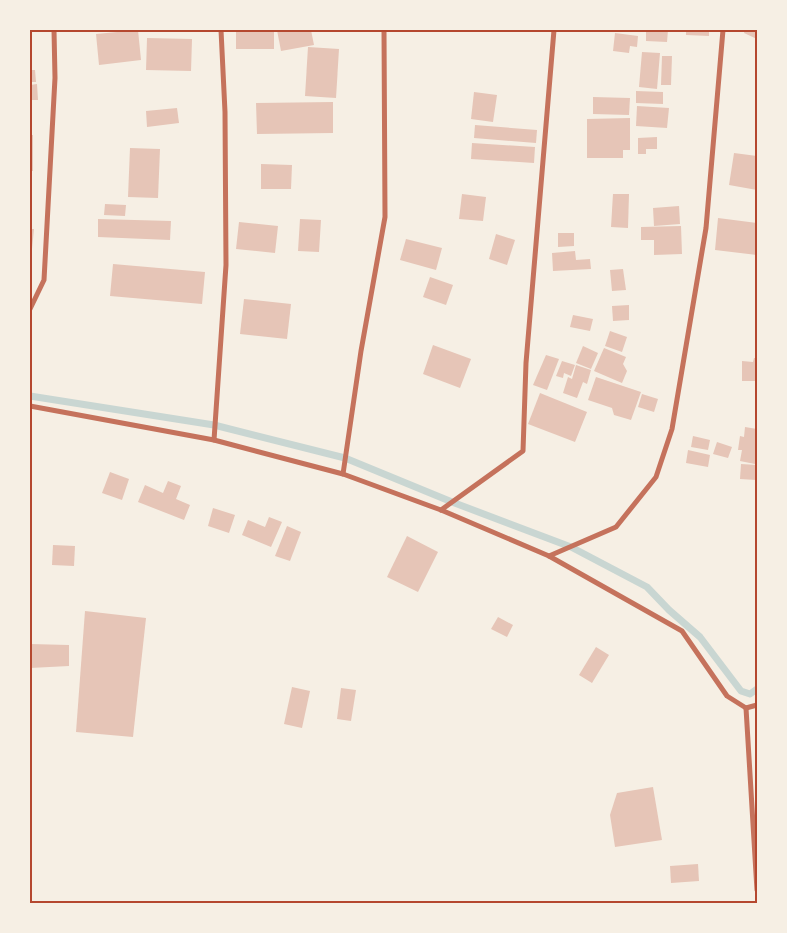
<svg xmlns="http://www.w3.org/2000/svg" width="787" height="933" viewBox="0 0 787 933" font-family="Karla,sans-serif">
<rect width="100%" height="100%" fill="#f6efe4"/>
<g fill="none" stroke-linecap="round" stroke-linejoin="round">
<polyline stroke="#c9d6d2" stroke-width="7" points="30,396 214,425 345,458 452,502 571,547 647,587 669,610 700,637 741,691 750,694 757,689"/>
</g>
<g fill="#e6c5b7">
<polygon points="138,30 141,60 99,65 96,34"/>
<rect x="236" y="30" width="38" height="19"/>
<polygon points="277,30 311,30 314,45 281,51"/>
<polygon points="646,30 668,30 667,42 646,41"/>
<polygon points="686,30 709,30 709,36 686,35"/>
<polygon points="745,30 757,30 757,39 744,33"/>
<polygon points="615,33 638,36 637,47 630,46 629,53 613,51"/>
<polygon points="147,38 192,39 191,71 146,70"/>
<polygon points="308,47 339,49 336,98 305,96"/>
<polygon points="642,52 660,53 657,89 639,87"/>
<polygon points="662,56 672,56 671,85 661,85"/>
<polygon points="30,70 35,70 36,82 30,82"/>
<polygon points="37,84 38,100 30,100 30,85"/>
<polygon points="636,91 663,92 663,104 636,103"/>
<polygon points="474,92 497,95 493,122 471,119"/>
<polygon points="593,97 630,98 629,115 593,114"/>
<polygon points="333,102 333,133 257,134 256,103"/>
<polygon points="637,106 669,108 667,128 636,126"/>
<polygon points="177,108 179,123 147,127 146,111"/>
<polygon points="630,118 630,150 623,150 623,158 587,158 587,119"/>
<polygon points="475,125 537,130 536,143 474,138"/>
<rect x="30" y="135" width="3" height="36"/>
<polygon points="657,137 657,149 646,149 646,154 638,154 638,138"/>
<polygon points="472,143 535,147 534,163 471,159"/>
<polygon points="130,148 160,149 158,198 128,197"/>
<polygon points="734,153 757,156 757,190 729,185"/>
<polygon points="261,164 292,165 291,189 261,189"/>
<polygon points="462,194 486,197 483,221 459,219"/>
<polygon points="613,194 629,194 628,228 611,227"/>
<polygon points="105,204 126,205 125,216 104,215"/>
<polygon points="679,206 680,224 654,226 653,208"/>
<polygon points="718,218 757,223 757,255 715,250"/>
<polygon points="98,219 171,221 170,240 98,237"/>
<polygon points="300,219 321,220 319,252 298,251"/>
<polygon points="239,222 278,226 275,253 236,249"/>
<polygon points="681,226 682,254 654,255 654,240 641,240 641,227"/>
<polygon points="30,229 34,229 31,259 30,259"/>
<polygon points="558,233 574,233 574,246 558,247"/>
<polygon points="496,234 515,240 507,265 489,259"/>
<polygon points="406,239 442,248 436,270 400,260"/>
<polygon points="575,251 576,260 590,259 591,269 553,271 552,253"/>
<polygon points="113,264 205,272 202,304 110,296"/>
<polygon points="623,269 626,290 612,291 610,270"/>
<polygon points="430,277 453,285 446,305 423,297"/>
<polygon points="244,299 291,304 287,339 240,334"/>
<polygon points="629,305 629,320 613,321 612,306"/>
<polygon points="573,315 593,319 590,331 570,327"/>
<polygon points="610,331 627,337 622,352 605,346"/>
<polygon points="433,345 471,359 460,388 423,374"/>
<polygon points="583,346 598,353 591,369 576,363"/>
<polygon points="604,348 626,357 623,364 627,371 622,383 594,371"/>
<polygon points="546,355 559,359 547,390 533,385"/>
<polygon points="754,358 757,358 757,381 742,381 742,361 753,362"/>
<polygon points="562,361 575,365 571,376 564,373 563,378 556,376"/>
<polygon points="576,365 591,370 587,384 583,382 577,398 563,393 568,377 572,379"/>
<polygon points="596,377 641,392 631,420 614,415 612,408 588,400"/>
<polygon points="540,393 587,412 575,442 528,424"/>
<polygon points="642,394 658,399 654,412 638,407"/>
<polygon points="745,427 757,429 757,453 755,464 740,461 742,450 738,450 740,436 744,437"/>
<polygon points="693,436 710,440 708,450 691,447"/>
<polygon points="717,442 732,447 728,458 713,454"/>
<polygon points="688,450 710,455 708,467 686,463"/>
<polygon points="741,464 757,465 756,480 740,479"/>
<polygon points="110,472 129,479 122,500 102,493"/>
<polygon points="168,481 181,486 176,499 190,505 184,520 138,502 145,485 163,493"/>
<polygon points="213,508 235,515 229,533 208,526"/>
<polygon points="269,517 282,522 271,547 242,535 248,520 265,527"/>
<polygon points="287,526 301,532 290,561 275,556"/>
<polygon points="407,536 438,552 418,592 387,577"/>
<polygon points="53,545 75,546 74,566 52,565"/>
<polygon points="85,611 146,618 133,737 76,732"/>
<polygon points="498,617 513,625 507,637 491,629"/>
<polygon points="30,644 69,645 69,666 30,668"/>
<polygon points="596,647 609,655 592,683 579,675"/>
<polygon points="292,687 310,691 302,728 284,724"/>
<polygon points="341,688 356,690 351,721 337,719"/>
<polygon points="653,787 662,840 615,847 610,815 617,793"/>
<polygon points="698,864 699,881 671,883 670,866"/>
</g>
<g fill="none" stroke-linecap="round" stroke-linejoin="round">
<g stroke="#c5725c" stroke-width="5">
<polyline points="30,309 44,280 55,78 54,30"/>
<polyline points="30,406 214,440 343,474 441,510 549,556 682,631 727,696 746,708"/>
<polyline points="214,440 226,265 225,112 221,30"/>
<polyline points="343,474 361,351 385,217 384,30"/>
<polyline points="441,510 523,451 526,363 554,30"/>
<polyline points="549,556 616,527 656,477 672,429 706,228 723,30"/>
<polyline points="746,708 757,890"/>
<polyline points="746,708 757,705"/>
</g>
</g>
<rect width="787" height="933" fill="none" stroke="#f6efe4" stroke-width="62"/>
<rect x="31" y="31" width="725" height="871" fill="none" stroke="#b5482f" stroke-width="2"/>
</svg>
